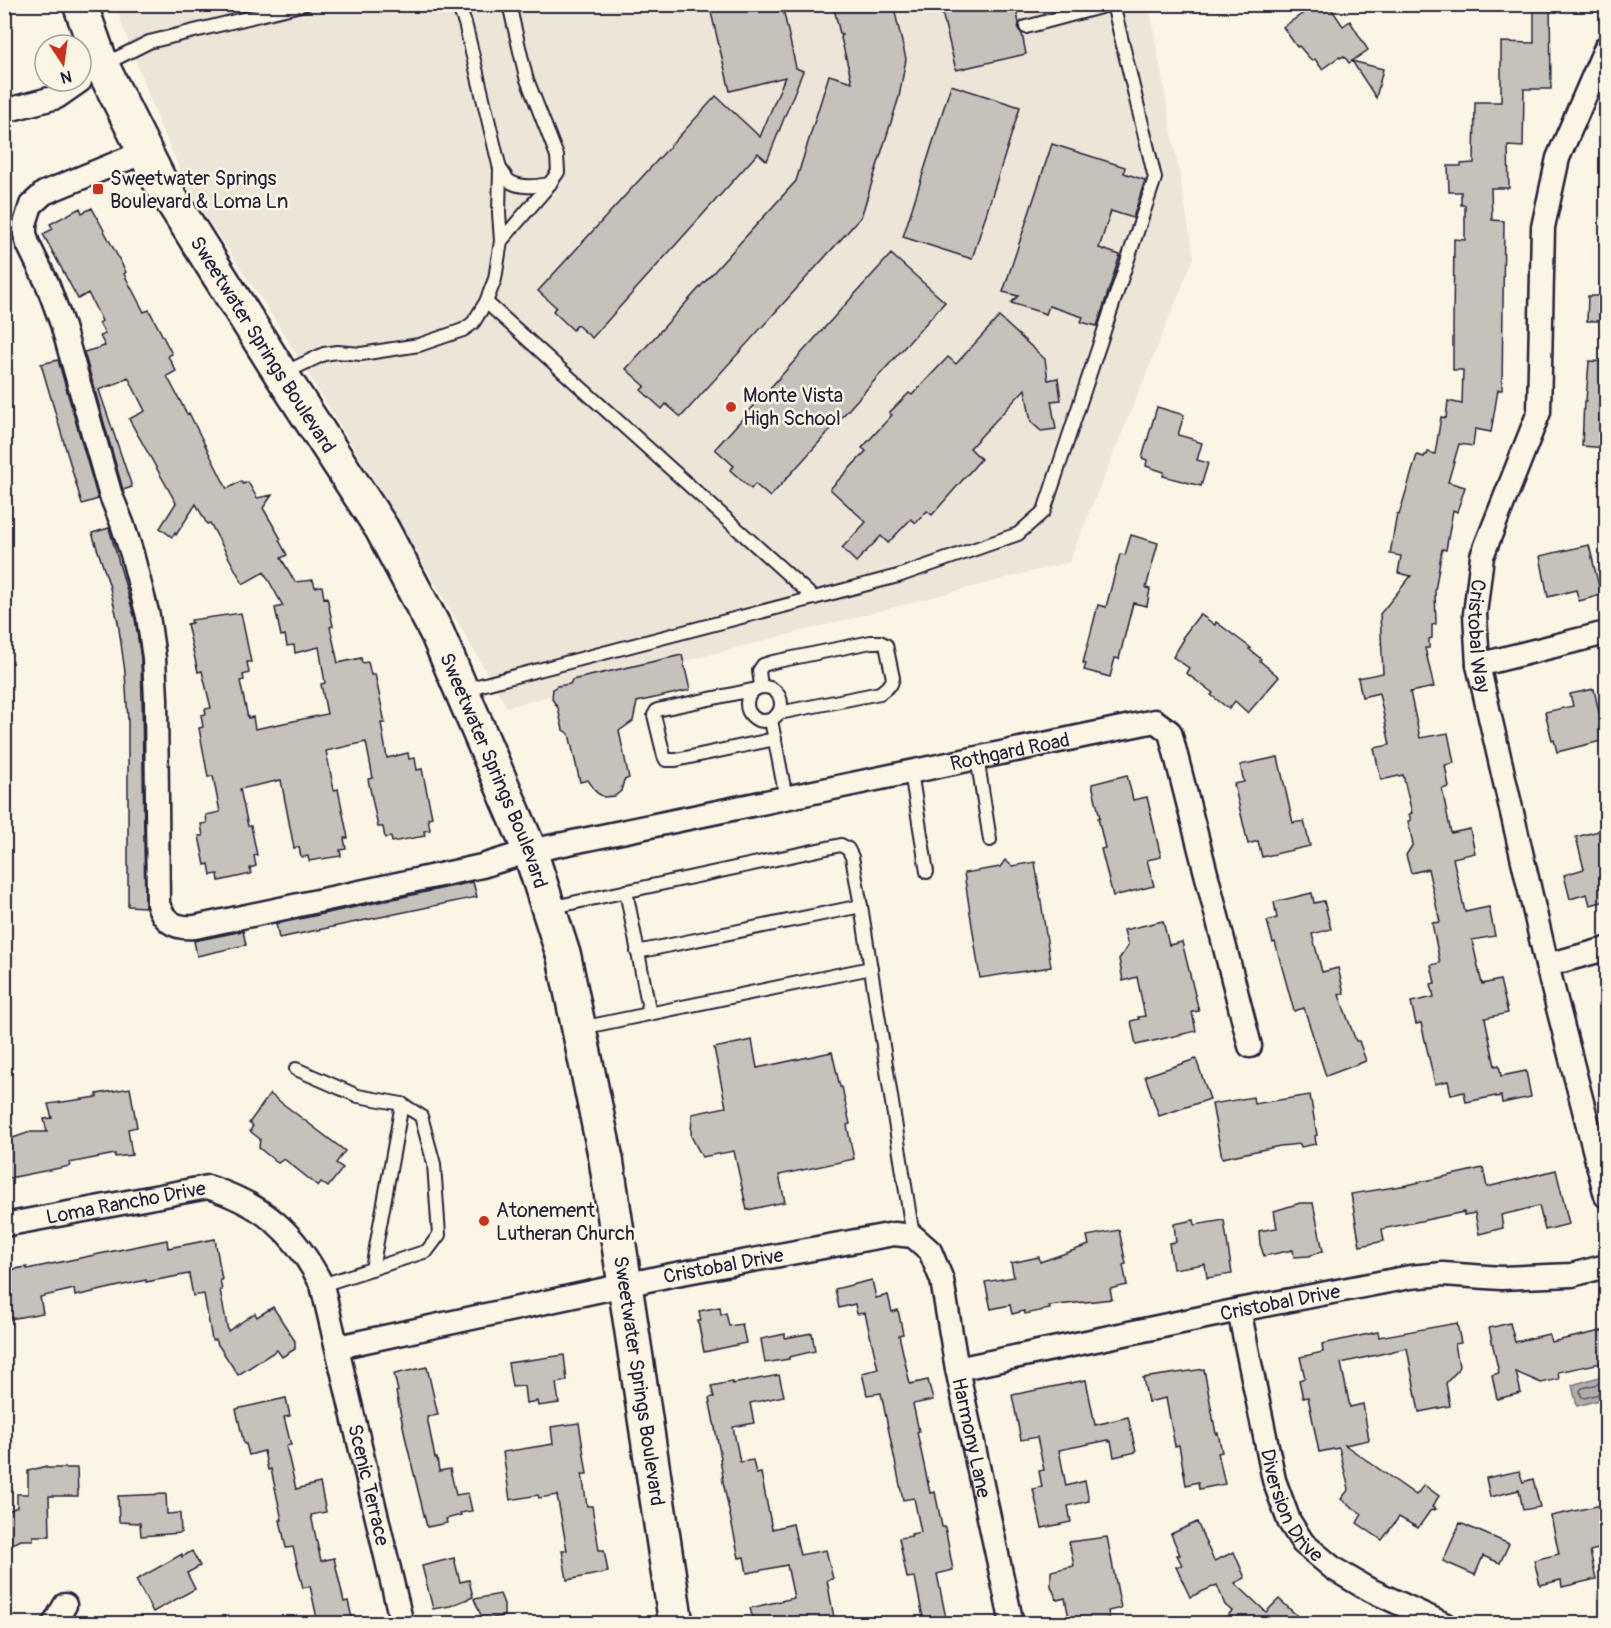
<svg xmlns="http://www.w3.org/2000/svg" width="1611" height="1628" viewBox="0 0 1611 1628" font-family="Pangolin,sans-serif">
<rect width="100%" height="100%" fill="#fcf5e5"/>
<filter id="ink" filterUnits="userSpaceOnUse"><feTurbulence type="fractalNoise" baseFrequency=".0167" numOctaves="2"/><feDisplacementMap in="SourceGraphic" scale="12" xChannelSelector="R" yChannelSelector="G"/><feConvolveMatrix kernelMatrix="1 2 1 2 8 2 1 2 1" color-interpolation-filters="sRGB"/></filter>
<g filter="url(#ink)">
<polygon fill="#ece5d8" points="115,5 1149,5 1194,257 1069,562 507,707 393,511 265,304 194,199 159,123"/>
<polygon fill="#b2adab" stroke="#78757e" stroke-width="1.5" points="1606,1375 1606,1398 1577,1406 1572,1385"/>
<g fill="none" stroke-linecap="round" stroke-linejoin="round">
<polyline stroke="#5c5a68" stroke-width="1.5" points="1606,1382 1582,1388 1580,1391 1581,1396 1584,1398 1606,1392"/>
</g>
<g fill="#c6c1bb" stroke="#22223b" stroke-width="1.5">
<polygon points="709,4 782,4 796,68 803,71 767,161 758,153 592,338 577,325 573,330 553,311 556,307 538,291 716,96 760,137 785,77 730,91"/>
<polygon points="833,4 893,4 906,59 899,97 861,217 681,417 666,404 662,409 641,390 645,386 626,369 796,181 829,75 852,82 841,38 842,35 840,34"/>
<polygon points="940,4 1015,4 1019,23 1018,29 1022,34 1026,54 956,70"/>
<polygon points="1317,4 1328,4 1343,26 1350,21 1368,50 1349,63 1344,56 1340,58 1339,57 1322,69 1315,59 1312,61 1299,46 1297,47 1283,27"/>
<polygon points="1534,4 1550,4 1551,89 1524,89 1523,147 1508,146 1509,188 1491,188 1492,220 1504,221 1502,390 1498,390 1491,432 1475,429 1473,446 1459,444 1448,482 1465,487 1457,512 1453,510 1446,550 1442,549 1435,591 1436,624 1432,625 1432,638 1429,639 1429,648 1425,648 1434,687 1410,692 1420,738 1448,733 1454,763 1445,765 1449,787 1442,789 1451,833 1470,829 1475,853 1453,858 1465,912 1489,907 1495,936 1472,940 1482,984 1500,980 1508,1013 1485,1018 1495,1066 1499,1065 1501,1076 1526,1071 1531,1097 1502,1103 1501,1096 1496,1097 1496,1096 1466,1102 1464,1092 1451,1095 1448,1081 1435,1084 1421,1023 1416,1024 1411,1002 1434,997 1431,984 1435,983 1431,965 1440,963 1432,923 1440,922 1428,869 1411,873 1406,855 1413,844 1408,821 1411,820 1409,814 1412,813 1403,775 1381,780 1374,748 1390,745 1379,693 1362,697 1358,678 1383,673 1380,614 1411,576 1398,573 1401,556 1390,554 1397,514 1399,515 1417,455 1424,457 1425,455 1427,455 1428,452 1435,454 1441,417 1446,418 1448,401 1462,404 1463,370 1453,370 1453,326 1454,239 1465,240 1465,205 1461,205 1461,192 1449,192 1448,166 1461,166 1461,164 1474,163 1475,102 1501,102 1501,42 1534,43"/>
<polygon points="1352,61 1383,69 1376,98"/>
<polygon points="951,85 1020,107 972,259 903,237"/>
<polygon points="1052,144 1125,167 1124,173 1145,180 1133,218 1111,211 1099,248 1120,255 1097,326 1081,322 1083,317 1049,306 1046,314 1011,303 1018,296 1003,292"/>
<polygon points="80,208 82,213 92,208 126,272 124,274 144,312 149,310 172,354 168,356 176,371 167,376 187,414 189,413 227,489 241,481 243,484 248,482 257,498 272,495 263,508 281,539 279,540 287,555 281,558 295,582 313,580 315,587 322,586 324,598 327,597 333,626 330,627 338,663 361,658 362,663 368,662 371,675 375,674 385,723 381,723 387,758 408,753 409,759 415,758 417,770 422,769 432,817 428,818 430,830 424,831 425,836 392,842 391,837 385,838 383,827 378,827 368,779 373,778 366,742 326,751 334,790 338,789 348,838 344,838 346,849 340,850 341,856 309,861 308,856 301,857 299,847 294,848 281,780 240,789 248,826 251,826 257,855 254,856 256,866 250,868 251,874 219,881 218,874 211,875 209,864 205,865 199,836 203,836 201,824 207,823 206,815 220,812 213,776 208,777 199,728 203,727 201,715 206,714 205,709 211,708 202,671 198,672 187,624 192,623 191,620 241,613 251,662 247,662 249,673 243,675 244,680 240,681 248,718 253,717 255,729 327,714 321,684 325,683 319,647 295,653 294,645 287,646 285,635 281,636 275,608 283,606 264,572 243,584 210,523 207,524 196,504 176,535 175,533 172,537 160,528 176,503 129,419 145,411 128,377 112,386 111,385 99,390 132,487 123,490 84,352 105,346 100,336 105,334 99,323 102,321 88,293 78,299 43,234 53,229 50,224"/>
<polygon points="891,254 945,302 770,497 755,484 751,489 730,470 734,466 715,449"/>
<polygon points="1588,296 1606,296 1606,321 1587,321"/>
<polygon points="999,317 1045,359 1048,380 1058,378 1061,400 1051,401 1056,429 1041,431 1031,422 1025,389 970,448 981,459 932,515 927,511 916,523 911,519 888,543 881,536 856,562 842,548 866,522 830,489 866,451 862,448 892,415 889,413 909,393 912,395 948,357 956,364"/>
<polygon points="58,360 98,499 82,504 41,364"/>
<polygon points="1589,361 1606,362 1606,448 1582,446 1584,401 1586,401"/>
<polygon points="1157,407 1184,415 1178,435 1196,440 1196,441 1202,443 1197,460 1208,463 1201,486 1163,476 1164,472 1146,466 1147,460 1142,458"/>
<polygon points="109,528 135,619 141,659 142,699 145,907 128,906 128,721 125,672 118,622 109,584 92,533"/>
<polygon points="1131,535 1158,543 1146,588 1150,589 1147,606 1133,603 1119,659 1115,658 1110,677 1084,670 1086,664 1083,663 1098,605 1106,607 1120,554 1125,555"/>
<polygon points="1589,545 1601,595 1579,601 1576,590 1548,597 1540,556"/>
<polygon points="1200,614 1215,625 1216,622 1251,648 1249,649 1261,659 1260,661 1279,677 1248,713 1235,701 1229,709 1211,695 1213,693 1186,673 1189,668 1173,657 1184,639 1182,638"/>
<polygon points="682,655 690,690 637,702 633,721 619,731 629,778 624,780 621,791 615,796 604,797 597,793 588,780 580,782 569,734 563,730 558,708 552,699 553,689 557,686 570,684 572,680"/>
<polygon points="1594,689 1605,740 1557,752 1554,740 1552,740 1545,712 1573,706 1570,694"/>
<polygon points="1278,757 1293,823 1304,821 1310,846 1262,857 1258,841 1248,844 1234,784 1244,782 1240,765"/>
<polygon points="1127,775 1133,800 1147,797 1161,857 1147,860 1154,886 1113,896 1101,849 1105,848 1098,818 1100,818 1092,784"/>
<polygon points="1606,829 1606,901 1590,905 1587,894 1570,899 1564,875 1584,869 1576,837"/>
<polygon points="1005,860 1012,866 1035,862 1051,967 980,978 964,873 1000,867"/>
<polygon points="473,882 477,897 279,938 276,924"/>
<polygon points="1312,893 1314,903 1324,901 1331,929 1312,934 1322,972 1338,968 1344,993 1339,995 1356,1041 1359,1041 1366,1061 1326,1076 1304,1008 1294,1011 1275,942 1273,943 1267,921 1277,918 1274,902"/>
<polygon points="1163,921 1169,945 1182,942 1199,1011 1192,1012 1196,1031 1136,1045 1131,1021 1139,1019 1138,1017 1145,1016 1137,977 1123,981 1119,959 1128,946 1124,930"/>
<polygon points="243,931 246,945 197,956 194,941"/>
<polygon points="752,1040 757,1068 832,1052 840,1087 842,1087 850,1124 847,1125 854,1159 779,1175 785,1202 747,1210 734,1151 702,1157 691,1136 692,1114 726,1107 714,1048"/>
<polygon points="1196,1059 1210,1099 1159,1116 1145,1076"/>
<polygon points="130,1088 137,1127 128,1129 132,1155 115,1157 115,1154 69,1163 70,1166 4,1179 4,1141 30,1132 47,1132 44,1119 52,1118 48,1104 97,1097 97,1094"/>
<polygon points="270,1094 345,1151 336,1163 343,1168 328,1187 321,1182 318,1186 284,1159 278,1163 259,1148 260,1139 250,1131 253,1126 249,1123"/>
<polygon points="1310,1095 1317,1135 1315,1136 1316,1144 1301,1147 1300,1144 1280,1146 1222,1158 1212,1104 1253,1097 1254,1104"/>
<polygon points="1483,1168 1487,1187 1556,1170 1569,1224 1545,1230 1539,1206 1501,1215 1503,1228 1479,1234 1475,1213 1464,1215 1464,1212 1382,1229 1384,1241 1360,1246 1351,1194 1407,1185"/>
<polygon points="1300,1203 1313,1203 1323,1251 1309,1256 1294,1257 1293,1250 1264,1256 1260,1244 1259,1231 1277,1228 1274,1211"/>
<polygon points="1194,1220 1195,1225 1224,1220 1232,1274 1207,1278 1205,1264 1173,1269 1169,1243 1176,1242 1174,1224"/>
<polygon points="1119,1230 1126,1264 1123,1265 1127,1285 1110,1289 1112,1299 1049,1306 1050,1309 1025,1314 1024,1311 1012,1314 1010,1305 991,1309 985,1282 1014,1277 1011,1263 1039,1257 1040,1262 1089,1245 1087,1236"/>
<polygon points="215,1239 222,1280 220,1280 222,1290 220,1290 228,1331 255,1313 257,1317 273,1307 295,1341 295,1349 282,1357 277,1350 238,1375 215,1340 212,1340 204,1294 193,1296 189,1274 146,1282 146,1280 75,1296 74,1289 40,1297 43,1313 4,1320 4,1271 27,1267 27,1269 167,1240 168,1248"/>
<polygon points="872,1280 876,1298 888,1295 892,1312 898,1310 903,1334 899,1335 910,1384 928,1380 933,1400 913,1404 919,1431 917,1432 930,1493 935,1492 942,1527 945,1527 953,1570 937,1574 947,1623 924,1623 915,1577 907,1578 899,1538 912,1536 911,1534 921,1532 914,1498 903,1500 881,1393 867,1395 862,1373 878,1369 865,1313 857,1314 855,1304 839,1308 835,1289"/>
<polygon points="720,1307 721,1315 726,1313 729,1326 742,1324 746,1343 704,1352 698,1321 701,1321 699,1311"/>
<polygon points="1457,1323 1461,1343 1455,1344 1459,1366 1457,1371 1446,1383 1450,1406 1419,1412 1407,1348 1341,1363 1350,1407 1363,1404 1369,1440 1345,1445 1416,1495 1424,1485 1439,1496 1432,1507 1436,1509 1430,1511 1418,1528 1399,1517 1382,1540 1357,1523 1362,1514 1341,1499 1349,1489 1339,1448 1319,1452 1308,1397 1303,1398 1299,1380 1305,1378 1300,1357 1323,1352 1322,1344 1378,1332 1379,1337"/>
<polygon points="1510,1323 1515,1342 1549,1334 1551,1342 1606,1330 1606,1362 1558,1372 1559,1379 1541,1383 1516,1372 1521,1393 1497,1399 1492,1375 1499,1373 1489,1328"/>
<polygon points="812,1333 815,1351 789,1357 789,1359 765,1363 761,1339 785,1334 785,1338"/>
<polygon points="564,1355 567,1381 556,1383 559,1403 538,1406 537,1401 526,1403 524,1386 512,1387 508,1363"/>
<polygon points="427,1367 438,1415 427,1417 435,1458 437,1458 439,1471 450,1469 456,1495 468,1493 472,1511 460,1513 461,1515 446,1519 447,1523 427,1527 407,1445 396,1392 398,1391 394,1374"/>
<polygon points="1204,1369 1216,1434 1218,1433 1222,1452 1218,1453 1225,1484 1199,1489 1198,1482 1186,1485 1179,1445 1175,1446 1166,1398 1148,1402 1143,1378"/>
<polygon points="779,1375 784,1396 750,1403 754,1423 733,1427 740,1462 753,1460 756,1474 761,1473 772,1529 793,1524 800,1555 826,1550 833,1579 827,1580 835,1623 754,1623 750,1608 794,1598 787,1565 747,1573 744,1557 739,1558 722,1477 723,1477 720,1459 721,1458 709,1398 714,1397 711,1386 732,1382 732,1384"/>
<polygon points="1086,1380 1095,1425 1128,1417 1136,1452 1114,1457 1111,1441 1109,1442 1109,1440 1059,1450 1066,1486 1085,1481 1089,1501 1068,1506 1071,1522 1042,1528 1033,1489 1042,1487 1039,1471 1044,1470 1037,1437 1021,1440 1012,1395"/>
<polygon points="286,1398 290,1416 284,1417 291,1445 286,1446 296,1489 320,1483 326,1512 311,1515 321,1561 334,1558 344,1602 348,1601 352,1618 330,1623 318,1623 310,1586 303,1588 293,1547 286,1548 280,1520 282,1520 271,1469 268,1470 264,1451 249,1455 246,1444 244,1444 236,1409"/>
<polygon points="579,1423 587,1474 582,1474 587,1506 592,1506 599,1550 604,1550 608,1572 567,1580 562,1550 567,1550 557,1495 539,1498 538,1495 510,1500 503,1452 553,1444 551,1427"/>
<polygon points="46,1466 46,1468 77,1468 78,1496 49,1496 50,1536 33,1536 33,1540 21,1540 4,1548 4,1513 17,1507 17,1494 28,1494 28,1471"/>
<polygon points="1519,1471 1523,1482 1533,1479 1540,1507 1523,1510 1519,1490 1490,1497 1486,1478"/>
<polygon points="166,1494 167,1514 180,1513 181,1533 141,1536 140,1523 119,1522 118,1496"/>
<polygon points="1606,1504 1606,1547 1590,1551 1596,1579 1562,1587 1561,1580 1540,1585 1534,1560 1559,1554 1551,1516"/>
<polygon points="1197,1522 1214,1561 1234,1552 1245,1578 1235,1583 1266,1612 1279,1599 1305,1623 1220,1623 1232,1611 1225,1605 1217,1585 1190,1597 1176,1567 1182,1565 1177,1555 1180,1555 1171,1534"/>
<polygon points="1460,1523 1509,1544 1500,1563 1483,1556 1475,1575 1443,1561"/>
<polygon points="1107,1537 1121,1608 1108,1611 1110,1623 1070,1623 1065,1598 1057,1600 1051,1586 1051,1571 1074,1566 1069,1542"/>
<polygon points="192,1551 200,1566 187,1573 195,1589 153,1612 136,1580 182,1554 182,1557"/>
<polygon points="454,1558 460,1582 469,1580 473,1597 450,1606 433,1609 422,1566"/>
<polygon points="500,1594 504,1604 504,1616 483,1620 474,1599"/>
</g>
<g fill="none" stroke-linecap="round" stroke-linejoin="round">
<g stroke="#22223b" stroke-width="16">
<g id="lane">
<polyline points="1026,27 1112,4"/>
<polyline points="103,65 149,42 305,4"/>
<path d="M500 169C503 172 506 178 509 181 521 189 537 186 550 184"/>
<polyline points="501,241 545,190 558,172 557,156 526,77 509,4"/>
<polyline points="486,302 814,598"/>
<polyline points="284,373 324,354 337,352 361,354 419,345 463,330 473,323 486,302 495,279 501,241 499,213 500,169 465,23 459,8 457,4"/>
<polyline points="761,686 759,671 763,665 773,662 871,642 880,642 886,645 893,678 891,684 880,693 779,713"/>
<circle cx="764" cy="704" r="17"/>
<polyline points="462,690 898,576 1018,534 1044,511 1155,178 1113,4"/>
<polyline points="752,690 657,710 654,715 664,756 666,760 676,760 775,739"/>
<polyline points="771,720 786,798"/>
<polyline points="977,757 990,840"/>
<polyline points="911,772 927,872"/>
<polyline points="626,891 650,1014"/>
<polyline points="549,908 841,845 848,849 852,857 861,906 913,1236"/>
<polyline points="637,952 861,906"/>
<polyline points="581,1028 871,968"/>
<polyline points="296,1069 358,1096 402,1104 421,1116 434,1164 439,1235 427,1251 322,1285"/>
<polyline points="372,1269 402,1104"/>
</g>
</g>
<g stroke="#22223b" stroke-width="27">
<g id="street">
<path id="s1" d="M1606 47 1558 158 1543 227 1539 412 1482 556 1475 614 1478 665 1547 965 1606 1196"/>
<polyline points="4,111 57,97 80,81"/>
<path id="s2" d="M144 152 44 193 31 205 25 224V234L28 244 47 283 62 324 110 493 122 523 132 554 148 616 154 658 156 699 158 904C164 922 176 929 195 927L482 866 530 851 1155 721 1170 732 1250 1046"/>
<polyline points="1478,665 1606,633"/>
<polyline points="1547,965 1606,949"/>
<path id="s3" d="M4 1225 208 1187C264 1205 295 1232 322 1285L402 1624"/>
<path id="s4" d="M1239 1310 1274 1480 1289 1521 1303 1543 1334 1569 1366 1588 1444 1624"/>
<path id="s5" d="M338 1347 671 1275 894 1234 913 1236 930 1251 942 1280 957 1369 1012 1624"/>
<path id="s6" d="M957 1369 1239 1310 1410 1277 1443 1274 1501 1278 1572 1275 1606 1266"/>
<polyline points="54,1624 65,1605"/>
</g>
</g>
<g stroke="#22223b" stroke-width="38">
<g id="secondary">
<path id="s7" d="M80 4 102 66 159 180 281 374 382 529 437 633 530 851 564 957 606 1159 676 1624"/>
</g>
</g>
<use href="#lane" stroke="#fcf5e5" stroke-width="12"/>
<use href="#street" stroke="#fcf5e5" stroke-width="22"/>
<use href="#secondary" stroke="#fcf5e5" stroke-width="33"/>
</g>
</g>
<g fill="#c8321e" stroke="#fcf5e5" stroke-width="2">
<rect x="92" y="183" width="12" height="12" rx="3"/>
<circle cx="731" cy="407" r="6"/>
<circle cx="484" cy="1221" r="6"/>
</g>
<g text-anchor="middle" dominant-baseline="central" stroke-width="5" stroke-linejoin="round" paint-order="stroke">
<g font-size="20" fill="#22223b" stroke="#fcf5e5" text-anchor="start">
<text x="110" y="178">Sweetwater Springs<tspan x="110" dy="23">Boulevard &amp; Loma Ln</tspan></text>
<text x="743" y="395">Monte Vista<tspan x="743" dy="23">High School</tspan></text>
<text x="496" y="1210">Atonement<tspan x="496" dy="23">Lutheran Church</tspan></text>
</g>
<g font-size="20" fill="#22223b" stroke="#fcf5e5">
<text stroke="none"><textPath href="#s7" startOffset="388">Sweetwater Springs Boulevard</textPath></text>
<text stroke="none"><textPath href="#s1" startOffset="612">Cristobal Way</textPath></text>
<text stroke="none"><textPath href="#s2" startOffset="1728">Rothgard Road</textPath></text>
<text stroke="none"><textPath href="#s7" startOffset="874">Sweetwater Springs Boulevard</textPath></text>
<text stroke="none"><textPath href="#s3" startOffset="124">Loma Rancho Drive</textPath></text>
<text stroke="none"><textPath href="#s5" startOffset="394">Cristobal Drive</textPath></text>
<text stroke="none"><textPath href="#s6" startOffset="330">Cristobal Drive</textPath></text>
<text stroke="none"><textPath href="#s7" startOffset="1504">Sweetwater Springs Boulevard</textPath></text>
<text stroke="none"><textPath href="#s5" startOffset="801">Harmony Lane</textPath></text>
<text stroke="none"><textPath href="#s3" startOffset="568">Scenic Terrace</textPath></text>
<text stroke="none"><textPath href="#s4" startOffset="204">Diversion Drive</textPath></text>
</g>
</g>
<rect width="1611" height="1628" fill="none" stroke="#fcf5e5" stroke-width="24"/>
<rect x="12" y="12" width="1587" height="1604" fill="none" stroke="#22223b" stroke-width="2" filter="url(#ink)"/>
<g transform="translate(63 63) rotate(167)"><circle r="28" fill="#fcf5e5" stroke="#a5a1a1" stroke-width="1.5"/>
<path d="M0-4.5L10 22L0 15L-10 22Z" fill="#c8321e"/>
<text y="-9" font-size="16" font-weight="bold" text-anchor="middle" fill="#22223b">N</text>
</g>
</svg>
